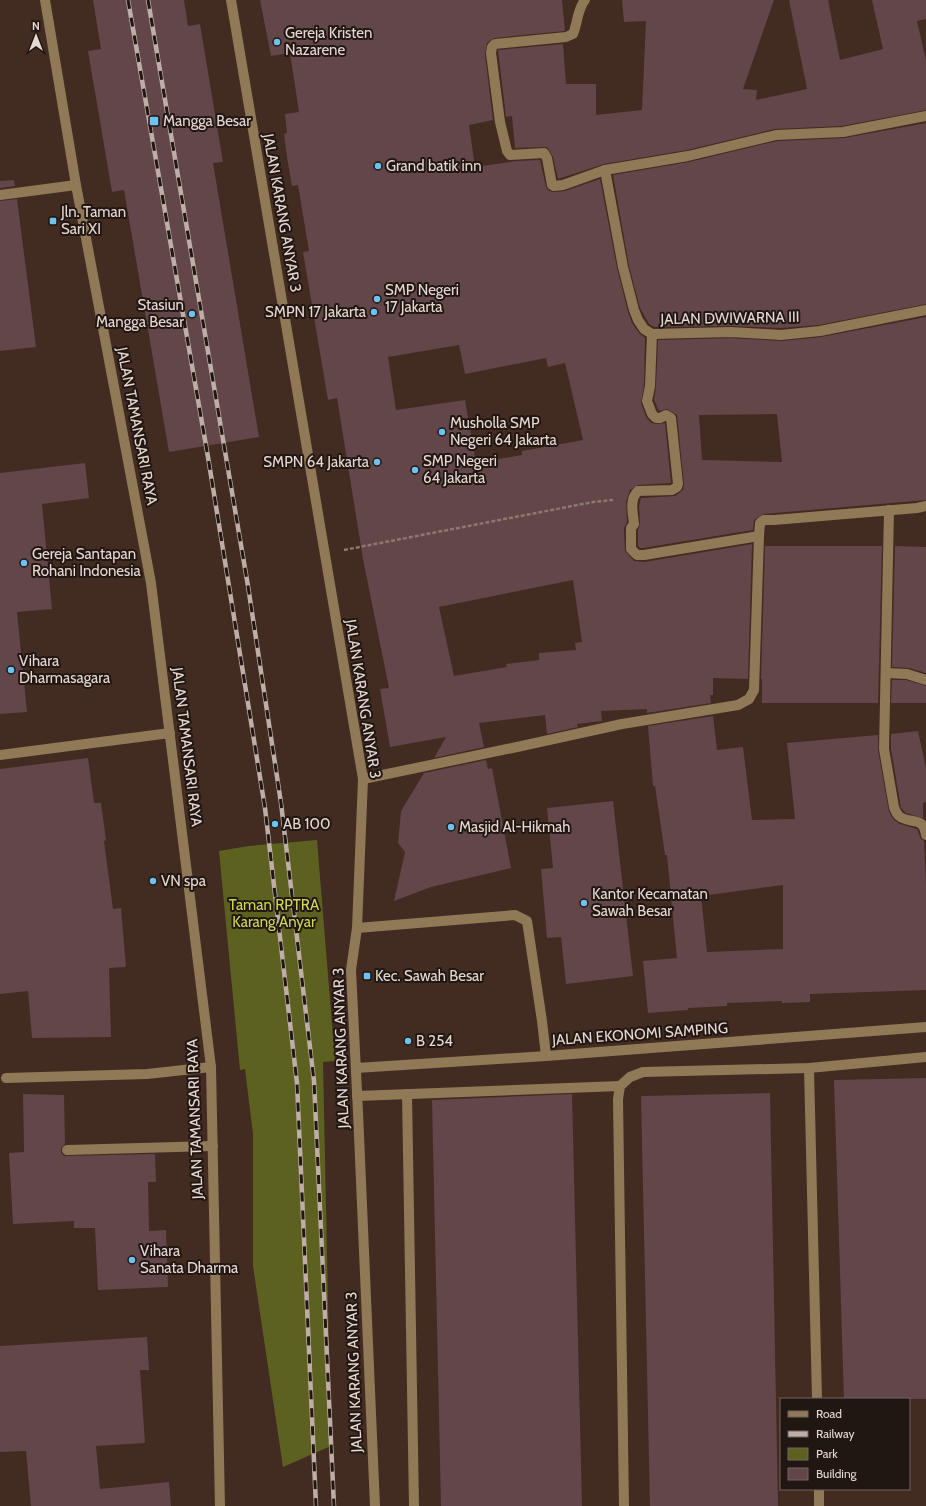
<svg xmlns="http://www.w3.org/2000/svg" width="926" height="1506" viewBox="0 0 926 1506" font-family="Cabin,sans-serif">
<rect width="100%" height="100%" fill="#422b21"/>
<polygon fill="#5d6120" points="317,840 335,1061 323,1062 331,1446 283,1467 253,1266 253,1134 245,1069 240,1070 219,851 249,846"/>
<g fill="#624649" fill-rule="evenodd">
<polygon points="93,0 184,0 188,26 200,24 223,162 213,163 259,437 169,452 124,190 112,192 88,51 101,49"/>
<path d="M260 0H562L565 31 494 38 487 43 485 54 493 120 469 125 475 167 516 161 540 160 546 187 549 191 554 192 565 191 600 179 617 268 628 312 632 323 639 333 645 338 644 385 641 403 646 417 651 423 656 424 665 423 671 483 638 485 630 490 626 502 627 522 624 528 625 551 634 561 644 562 752 544 748 679 713 678V695H710L711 703 647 713V709L601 711 602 721 577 724 578 727 547 734 545 715 479 723 484 747 434 758 446 737 390 747 380 689 389 688 363 559 337 398 328 400 303 252 309 251 298 185 292 186 287 157 284 134 287 133 285 114 299 112 290 53 271 56ZM459 345 465 374 546 358 548 367 565 363 583 440 522 451V455L476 463 465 400 396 410 388 357ZM573 580 582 642 575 643 576 650 539 653V660L506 664 507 667 454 676 439 607Z"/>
<polygon points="622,0 774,0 743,89 757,90 756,100 807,89 789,0 828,0 840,60 883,49 872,0 926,0 926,19 917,21 926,60 926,110 842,126 775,129 687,150 604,164 558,179 553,157 547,147 544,147 515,148 512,116 506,117 498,50 563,44 566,84 596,84 596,115 642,110 646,21 624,22"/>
<polygon points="926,123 926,304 819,325 781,328 731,326 654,327 649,324 640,308 629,266 613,175 689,162 777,141 844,138"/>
<polygon points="14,180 15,186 0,188 0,181"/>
<polygon points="17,199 36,347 0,351 0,201"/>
<path d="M926 317V500L764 514 754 520 753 530 643 548H640L638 546V530L640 523 639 506 641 498 675 496 683 490 684 484 677 415 667 409 659 411 654 400 656 386 658 340 731 338 782 341 821 337ZM777 414 782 462 702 460 699 415Z"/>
<polygon points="85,463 89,498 42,504 52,609 17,612 27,712 0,714 0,473"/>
<polygon points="765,546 882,546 878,703 762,703 762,679 761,679"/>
<polygon points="895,546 926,547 926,673 909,668 892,667"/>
<polygon points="892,680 906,680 926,686 926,703 891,703"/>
<path d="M713 716 717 750 743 747 752 820 795 819 787 743 878 735V750L889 812 894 820 900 824 917 829 921 839 924 841 926 883V990L810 994V1002L782 1003V1001L727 1003V1006L688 1008V1010L648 1013 643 961 677 958 667 855H665L655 786H653L648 726ZM783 885V949L707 952 701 896Z"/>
<polygon points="918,731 926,768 926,802 923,803 923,818 906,813 901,808 891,749 891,734"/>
<polygon points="88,758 94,803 101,803 106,840 104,841 113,909 121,908 126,967 109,968 111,1037 32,1038 28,991 0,994 0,769"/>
<polygon points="486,760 488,769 492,768 511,868 431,887 394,901 405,852 398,843 401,811 424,773"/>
<polygon points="613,801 633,976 566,984 561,937 547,938 541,869 553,868 547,808"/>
<polygon points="926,1078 926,1399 844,1399 834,1080"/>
<polygon points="770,1093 778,1506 650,1506 641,1096"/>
<polygon points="23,1094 64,1095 65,1144 62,1147 61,1150 61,1153 64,1156 155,1154 156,1182 148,1182 149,1231 166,1230 168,1287 98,1290 95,1228 74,1228 74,1221 13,1224 9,1153 24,1152"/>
<polygon points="572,1094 582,1506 441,1506 432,1100"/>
<polygon points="147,1337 149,1370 140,1370 145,1443 96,1446 100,1489 169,1482 171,1506 31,1506 26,1451 0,1452 0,1346"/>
</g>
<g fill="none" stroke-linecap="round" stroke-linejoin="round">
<polyline stroke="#8c786f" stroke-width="2.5" stroke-dasharray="4 2" stroke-linecap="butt" points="344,550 593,502 613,500"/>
<g stroke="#8f7956" stroke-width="10">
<polyline points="45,0 76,185 151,583 211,1067 220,1506"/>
<polyline points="231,0 363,779 357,928 351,970 358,1112 375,1506"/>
<path d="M585 0C577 10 578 22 573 34L566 37 495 44 492 47 491 53 500 122 507 151 510 155 544 153 547 158 552 185 554 186 563 185 605 170 688 156 776 135 843 132 926 116"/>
<polyline points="605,170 623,267 634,310 638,320 644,329 652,334"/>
<polyline points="0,195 76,185"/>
<path d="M652 334 650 386 647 401 652 414 656 418H660L666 415 671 418 678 484 677 487 672 490 638 491C629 499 633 513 634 524L631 528V549L637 555H644L759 536"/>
<polyline points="652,334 731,332 781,335 820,331 926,310"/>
<path d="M889 510 884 749 894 807C895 810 897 814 899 816 910 825 923 815 926 835"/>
<polyline points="886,673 907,674 926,680"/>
<polyline points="0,755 170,733"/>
<polyline points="363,779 517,747 622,724 738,705 749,699 754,690 759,536 760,523 764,520 774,520 917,508 926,506"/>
<polyline points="357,928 515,915 527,921 542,1021 546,1056"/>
<polyline points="356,1068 546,1056 926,1027"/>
<polyline points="809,1068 817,1399"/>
<polyline points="6,1078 147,1074 211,1067"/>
<polyline points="407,1094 414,1506"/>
<polyline points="357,1096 620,1086"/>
<polyline points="67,1150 213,1146"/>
<polyline points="819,1489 819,1506"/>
<polyline points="624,1506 618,1099 620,1086 630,1077 643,1072 809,1068 926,1057"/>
</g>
<g stroke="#bfaea7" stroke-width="4.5">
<g id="rail">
<polyline points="128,0 208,457 265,808 297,1083 316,1506"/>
<polyline points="148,0 248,586 281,803 314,1081 334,1506"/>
</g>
</g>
<use href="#rail" stroke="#211712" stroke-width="3" stroke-dasharray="9" stroke-linecap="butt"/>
</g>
<g fill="#6cc3f2" stroke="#211712" stroke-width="1.5">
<circle cx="277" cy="42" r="4"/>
<rect x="149" y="116" width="10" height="10" rx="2"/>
<circle cx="378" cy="166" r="4"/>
<rect x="49" y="217" width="8" height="8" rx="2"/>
<circle cx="377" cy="299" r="4"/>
<circle cx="374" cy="312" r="4"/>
<circle cx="192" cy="314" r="4"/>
<circle cx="442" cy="432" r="4"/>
<circle cx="377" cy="462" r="4"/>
<circle cx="415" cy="470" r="4"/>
<circle cx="24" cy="563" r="4"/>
<circle cx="11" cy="670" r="4"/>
<circle cx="275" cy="824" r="4"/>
<circle cx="451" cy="827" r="4"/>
<circle cx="153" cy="881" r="4"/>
<circle cx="584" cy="903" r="4"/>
<rect x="363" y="972" width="8" height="8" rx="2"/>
<circle cx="408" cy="1041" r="4"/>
<circle cx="132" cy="1260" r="4"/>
</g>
<g text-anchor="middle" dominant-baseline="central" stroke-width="4" stroke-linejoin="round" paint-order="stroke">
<g font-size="15" fill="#e6d7d0" stroke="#211712" text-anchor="start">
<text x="285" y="33">Gereja Kristen<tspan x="285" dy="17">Nazarene</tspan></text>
<text x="163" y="121">Mangga Besar</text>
<text x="386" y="166">Grand batik inn</text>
<text x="61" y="212">Jln. Taman<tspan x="61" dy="17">Sari XI</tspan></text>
<text x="385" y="290">SMP Negeri<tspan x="385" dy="17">17 Jakarta</tspan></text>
<text x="184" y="305" text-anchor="end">Stasiun<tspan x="184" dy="17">Mangga Besar</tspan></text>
<text x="366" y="312" text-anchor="end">SMPN 17 Jakarta</text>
<text x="450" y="423">Musholla SMP<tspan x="450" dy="17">Negeri 64 Jakarta</tspan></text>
<text x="423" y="461">SMP Negeri<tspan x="423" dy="17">64 Jakarta</tspan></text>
<text x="369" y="462" text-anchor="end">SMPN 64 Jakarta</text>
<text x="32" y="554">Gereja Santapan<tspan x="32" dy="17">Rohani Indonesia</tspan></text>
<text x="19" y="661">Vihara<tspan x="19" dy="17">Dharmasagara</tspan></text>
<text x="283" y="824">AB 100</text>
<text x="459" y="827">Masjid Al-Hikmah</text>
<text x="161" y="881">VN spa</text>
<text x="592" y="894">Kantor Kecamatan<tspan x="592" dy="17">Sawah Besar</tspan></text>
<text x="375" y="976">Kec. Sawah Besar</text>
<text x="416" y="1041">B 254</text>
<text x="140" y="1251">Vihara<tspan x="140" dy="17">Sanata Dharma</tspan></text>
</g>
<g font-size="15" fill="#e6d7d0" stroke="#211712">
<text transform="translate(282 213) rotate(80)">JALAN KARANG ANYAR 3</text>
<text transform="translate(730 318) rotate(-1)">JALAN DWIWARNA III</text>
<text transform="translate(137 426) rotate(79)">JALAN TAMANSARI RAYA</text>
<text transform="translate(363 699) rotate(81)">JALAN KARANG ANYAR 3</text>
<text transform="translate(187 747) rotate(83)">JALAN TAMANSARI RAYA</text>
<text transform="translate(640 1034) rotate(-4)">JALAN EKONOMI SAMPING</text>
<text transform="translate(341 1048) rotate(-92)">JALAN KARANG ANYAR 3</text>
<text transform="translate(195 1119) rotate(-92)">JALAN TAMANSARI RAYA</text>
<text transform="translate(354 1372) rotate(-92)">JALAN KARANG ANYAR 3</text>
</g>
<g font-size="15" fill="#cfd853" stroke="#211712">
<text x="274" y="905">Taman RPTRA<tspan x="274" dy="17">Karang Anyar</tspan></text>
</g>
</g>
<rect x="780" y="1398" width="130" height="92" fill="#211712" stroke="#70645e"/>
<rect x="788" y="1411" width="20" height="6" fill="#8f7956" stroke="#70645e"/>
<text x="816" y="1418" font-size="12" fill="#e6d7d0">Road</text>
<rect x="788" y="1431" width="20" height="6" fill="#bfaea7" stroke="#70645e"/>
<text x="816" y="1438" font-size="12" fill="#e6d7d0">Railway</text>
<rect x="788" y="1448" width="20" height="12" fill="#5d6120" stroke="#70645e"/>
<text x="816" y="1458" font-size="12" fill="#e6d7d0">Park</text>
<rect x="788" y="1468" width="20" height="12" fill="#624649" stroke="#70645e"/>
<text x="816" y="1478" font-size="12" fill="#e6d7d0">Building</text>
<g transform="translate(36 36)" stroke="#211712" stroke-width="3" paint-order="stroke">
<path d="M0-3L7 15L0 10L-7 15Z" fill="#e6d7d0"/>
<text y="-6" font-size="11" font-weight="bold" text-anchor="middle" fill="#e6d7d0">N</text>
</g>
</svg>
